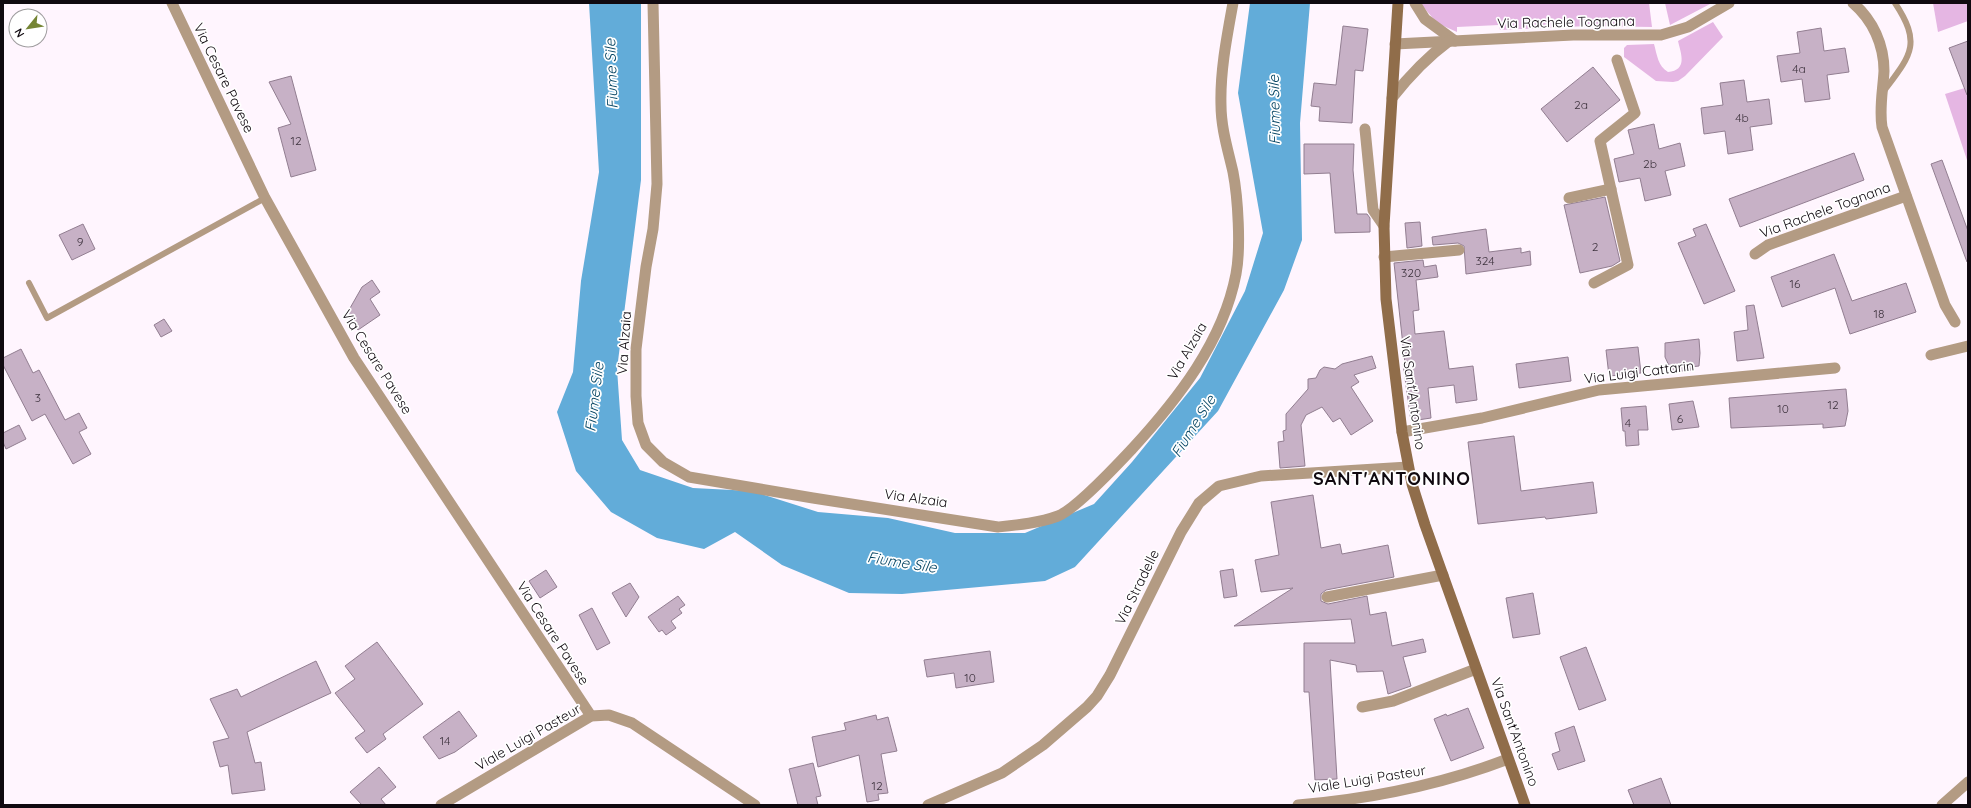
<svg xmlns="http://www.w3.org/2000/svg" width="1971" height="808" viewBox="0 0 1971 808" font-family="Quicksand,sans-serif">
<rect width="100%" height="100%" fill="#fff5fe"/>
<g fill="#e5b6e3">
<polygon points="1420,3 1649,3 1652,27 1588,26 1500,30 1499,25 1457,27 1457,32 1437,23"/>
<polygon points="1665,3 1712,3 1670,25"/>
<polygon points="1933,3 1968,3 1968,21 1938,32"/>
<path d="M1713 22 1723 37 1685 76 1678 81 1673 82 1656 81 1624 57V48L1627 45 1654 44C1657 55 1658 66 1668 72 1688 70 1681 54 1678 41Z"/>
<polygon points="1968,87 1968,163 1945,94"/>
</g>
<polygon fill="#62acd9" points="589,3 641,3 641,180 617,369 622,440 640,470 693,488 752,491 818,512 888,518 955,533 1025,533 1094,504 1132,462 1200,378 1245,291 1263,233 1238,93 1250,3 1310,3 1300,123 1302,240 1284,290 1218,411 1075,567 1045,581 902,594 849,593 782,565 735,532 704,549 657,538 611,512 576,471 557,412 573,372 581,281 599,172"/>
<g fill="#c7b1c6" stroke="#927e91">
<polygon points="1343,26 1368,29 1363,71 1355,70 1352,123 1319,121 1320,107 1311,106 1314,83 1336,85"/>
<polygon points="1821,28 1824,51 1845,48 1849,72 1827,75 1830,99 1805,102 1802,79 1781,82 1777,56 1800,53 1797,32"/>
<polygon points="1968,41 1968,95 1967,95 1949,48"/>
<polygon points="1593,67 1620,100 1567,142 1541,109"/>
<polygon points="291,76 316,170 291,177 278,128 291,124 269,82"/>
<polygon points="1744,80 1747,102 1769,99 1772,124 1750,127 1753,150 1728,154 1725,131 1704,134 1701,108 1723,105 1720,83"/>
<polygon points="1654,124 1659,149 1680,143 1685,166 1665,171 1671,195 1645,201 1640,178 1619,182 1614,159 1634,154 1628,130"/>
<polygon points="1304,144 1354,144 1353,170 1357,214 1367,214 1370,218 1370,232 1335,233 1330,173 1304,174"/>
<polygon points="1854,153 1864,180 1740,227 1729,199"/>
<polygon points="1942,160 1968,231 1968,261 1967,262 1931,164"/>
<polygon points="1605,197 1620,261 1612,266 1580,273 1564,205"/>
<polygon points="1420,222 1422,246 1407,248 1405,223"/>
<polygon points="83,224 95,249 72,260 59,235"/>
<polygon points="1706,224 1735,291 1704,304 1678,243 1696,236 1693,229"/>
<polygon points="1486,229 1489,252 1521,248 1521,253 1530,251 1531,265 1466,274 1464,246 1458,243 1433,245 1432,237"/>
<polygon points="1834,254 1852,301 1906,283 1916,312 1850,334 1835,288 1782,307 1771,277"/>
<polygon points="1423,260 1424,267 1436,265 1438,277 1416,280 1419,310 1413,311 1415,334 1444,331 1449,369 1473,366 1477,400 1456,403 1454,385 1428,388 1431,418 1411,421 1403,364 1405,364 1394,263"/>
<polygon points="372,280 380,292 370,299 380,315 358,330 347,315 345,317 362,287"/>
<polygon points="1754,305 1764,358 1737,361 1734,332 1748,330 1746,306"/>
<polygon points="164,319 172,331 161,337 154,325"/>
<polygon points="1699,339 1700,353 1699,366 1690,367 1691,370 1672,372 1665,357 1665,343"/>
<polygon points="1638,347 1641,373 1609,376 1606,350"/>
<polygon points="21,349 33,373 39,370 65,420 79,413 87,428 79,432 91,454 73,464 45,414 32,421 3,365 3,358"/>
<polygon points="1372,356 1376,368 1354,375 1359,382 1351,387 1373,421 1351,435 1340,418 1333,422 1322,407 1306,415 1301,425 1305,466 1280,468 1278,442 1284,441 1283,431 1286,430 1286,414 1308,389 1308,379 1316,378 1320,370 1324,367 1335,369 1342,364"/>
<polygon points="1568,357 1571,381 1519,388 1516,364"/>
<polygon points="1846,389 1848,411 1845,426 1823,428 1823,424 1731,428 1729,398"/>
<polygon points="1693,401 1699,427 1672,430 1669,404"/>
<polygon points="1646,406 1648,430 1638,430 1639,445 1626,446 1625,431 1623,431 1621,408"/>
<polygon points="19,425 26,439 6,449 3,442 3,433"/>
<polygon points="1514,436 1521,491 1593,482 1597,513 1546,519 1545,517 1478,524 1468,442"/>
<polygon points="1313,495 1321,548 1340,544 1342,554 1388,545 1394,577 1326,590 1321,594 1321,601 1328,604 1367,596 1370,615 1386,612 1392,646 1423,639 1426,652 1403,657 1411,686 1388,694 1383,671 1357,672 1356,665 1330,660 1337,779 1315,780 1309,692 1304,692 1304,643 1355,643 1351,619 1234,626 1293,588 1261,592 1255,560 1279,555 1271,502"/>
<polygon points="1233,569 1237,596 1224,598 1220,571"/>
<polygon points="546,570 557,587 540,598 529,581"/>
<polygon points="630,583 639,597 626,617 612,593"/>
<polygon points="1533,593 1540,634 1513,638 1506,598"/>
<polygon points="678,596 685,605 679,609 682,613 671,621 676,628 666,635 662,630 659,632 648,617"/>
<polygon points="592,608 610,643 597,650 579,615"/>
<polygon points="377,642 423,704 383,734 386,739 367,753 355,738 365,731 335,693 355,679 345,666"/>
<polygon points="1586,647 1606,700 1579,710 1560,657"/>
<polygon points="990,651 994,682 956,688 954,673 927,677 924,660"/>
<polygon points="316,661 331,693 247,732 255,763 261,762 265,790 232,794 228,765 220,767 213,742 229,738 210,699 237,689 241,697"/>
<polygon points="1468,708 1484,748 1451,761 1434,719 1446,714 1447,716"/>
<polygon points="459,711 477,736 455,752 439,759 423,737"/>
<polygon points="876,715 877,720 888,717 897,751 881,754 888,793 878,794 879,800 867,802 859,755 818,767 812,737 846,730 844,723"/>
<polygon points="1574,726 1585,761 1558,770 1552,754 1560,751 1555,733"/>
<polygon points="813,763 821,796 816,797 818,805 798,805 789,769"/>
<polygon points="379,767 396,787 381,799 386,805 362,805 350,792"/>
<polygon points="1661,778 1671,805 1634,805 1628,790"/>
</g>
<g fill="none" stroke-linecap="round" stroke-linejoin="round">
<g stroke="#b39b83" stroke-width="6">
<path d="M1884 91C1911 55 1922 44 1895 3"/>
<polyline points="29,283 47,318 265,198"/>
</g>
<g stroke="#b39b83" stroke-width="11">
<polyline points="172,3 265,198 354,358 591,716"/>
<path d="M653 3 657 184 653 229 646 267 636 349V396L638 423 646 445 663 462 689 477 813 498 998 527C1018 525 1039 523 1058 516 1076 509 1117 465 1132 449 1177 400 1223 342 1236 274 1241 248 1238 198 1233 172 1228 150 1221 128 1221 105 1220 71 1227 36 1233 3"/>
<polyline points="1415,3 1425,19 1455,41"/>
<path d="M1853 3C1873 20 1884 45 1884 71 1883 90 1879 108 1882 127L1945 305 1955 322"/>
<polyline points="1395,44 1573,35 1661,35 1688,27 1729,3"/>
<path d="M1392 98C1409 76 1426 58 1449 41"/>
<polyline points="1365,129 1373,210 1384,226"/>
<polyline points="1569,198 1611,189"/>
<polyline points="1755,254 1768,245 1906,196"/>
<polyline points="1384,257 1459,250"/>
<polyline points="1594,283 1628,265 1600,141 1635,113 1617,60"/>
<polyline points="1931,355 1968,346"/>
<polyline points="1402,432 1482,418 1599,390 1835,368"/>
<polyline points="1327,597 1443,575"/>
<polyline points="1362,707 1393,701 1476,669"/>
<polyline points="928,805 1002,773 1043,745 1087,707 1097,696 1110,675 1181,532 1199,503 1219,486 1261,476 1408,467"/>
<polyline points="1942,805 1968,782"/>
</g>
<g stroke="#b39b83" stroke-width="11">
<polyline points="441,805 591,716 609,715 632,723 755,805"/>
<path d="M1298 805C1370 799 1440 785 1508 759"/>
</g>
<polyline stroke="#906d4a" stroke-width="11" points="1398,3 1384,226 1386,299 1402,432 1412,484 1425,525 1525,805"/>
</g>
<g text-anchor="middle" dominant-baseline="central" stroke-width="3.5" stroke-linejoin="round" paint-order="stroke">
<g font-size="12" fill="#3e333e">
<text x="1799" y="68">4a</text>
<text x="1581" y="104">2a</text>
<text x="1742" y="117">4b</text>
<text x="296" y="140">12</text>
<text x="1650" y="163">2b</text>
<text x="80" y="241">9</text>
<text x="1595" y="246">2</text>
<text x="1485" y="260">324</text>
<text x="1411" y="272">320</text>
<text x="1795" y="283">16</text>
<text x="1879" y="313">18</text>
<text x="38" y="397">3</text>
<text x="1833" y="404">12</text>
<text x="1783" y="408">10</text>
<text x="1680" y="418">6</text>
<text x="1628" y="422">4</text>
<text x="970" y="677">10</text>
<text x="445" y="740">14</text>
<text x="877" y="785">12</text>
</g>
<g font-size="14" fill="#100910" stroke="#fff">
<text transform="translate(1566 22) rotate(-1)">Via Rachele Tognana</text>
<text transform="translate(224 78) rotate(64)">Via Cesare Pavese</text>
<text transform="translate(1825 210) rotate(-20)">Via Rachele Tognana</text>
<text transform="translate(624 343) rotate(-86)">Via Alzaia</text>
<text transform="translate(1187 351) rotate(-60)">Via Alzaia</text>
<text transform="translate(377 362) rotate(58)">Via Cesare Pavese</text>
<text transform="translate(1639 372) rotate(-7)">Via Luigi Cattarin</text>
<text transform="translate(1413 393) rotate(82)">Via Sant'Antonino</text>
<text transform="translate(916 498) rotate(8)">Via Alzaia</text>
<text transform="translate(1137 587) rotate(-64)">Via Stradelle</text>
<text transform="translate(553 633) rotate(57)">Via Cesare Pavese</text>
<text transform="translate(1515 732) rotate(70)">Via Sant'Antonino</text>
<text transform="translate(528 737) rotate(-30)">Viale Luigi Pasteur</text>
<text transform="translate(1367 779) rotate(-9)">Viale Luigi Pasteur</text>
</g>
<g font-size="15" font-style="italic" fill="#074664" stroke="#fff">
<text transform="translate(611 74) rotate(-92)">Fiume Sile</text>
<text transform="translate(1274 110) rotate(-91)">Fiume Sile</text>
<text transform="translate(594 397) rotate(-83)">Fiume Sile</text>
<text transform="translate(1193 426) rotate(-58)">Fiume Sile</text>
<text transform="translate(902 562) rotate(9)">Fiume Sile</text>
</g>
<g font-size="18" font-weight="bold" letter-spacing="1" fill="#100910" stroke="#fff">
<text x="1392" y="478">SANT'ANTONINO</text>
</g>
</g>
<rect width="1971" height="808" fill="none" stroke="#100910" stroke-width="8"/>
<g transform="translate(28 28) rotate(240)"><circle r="19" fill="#ffffff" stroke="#9f9d9f"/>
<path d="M0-3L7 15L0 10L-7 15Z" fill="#758534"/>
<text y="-6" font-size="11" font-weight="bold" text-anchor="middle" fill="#100910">N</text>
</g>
</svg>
